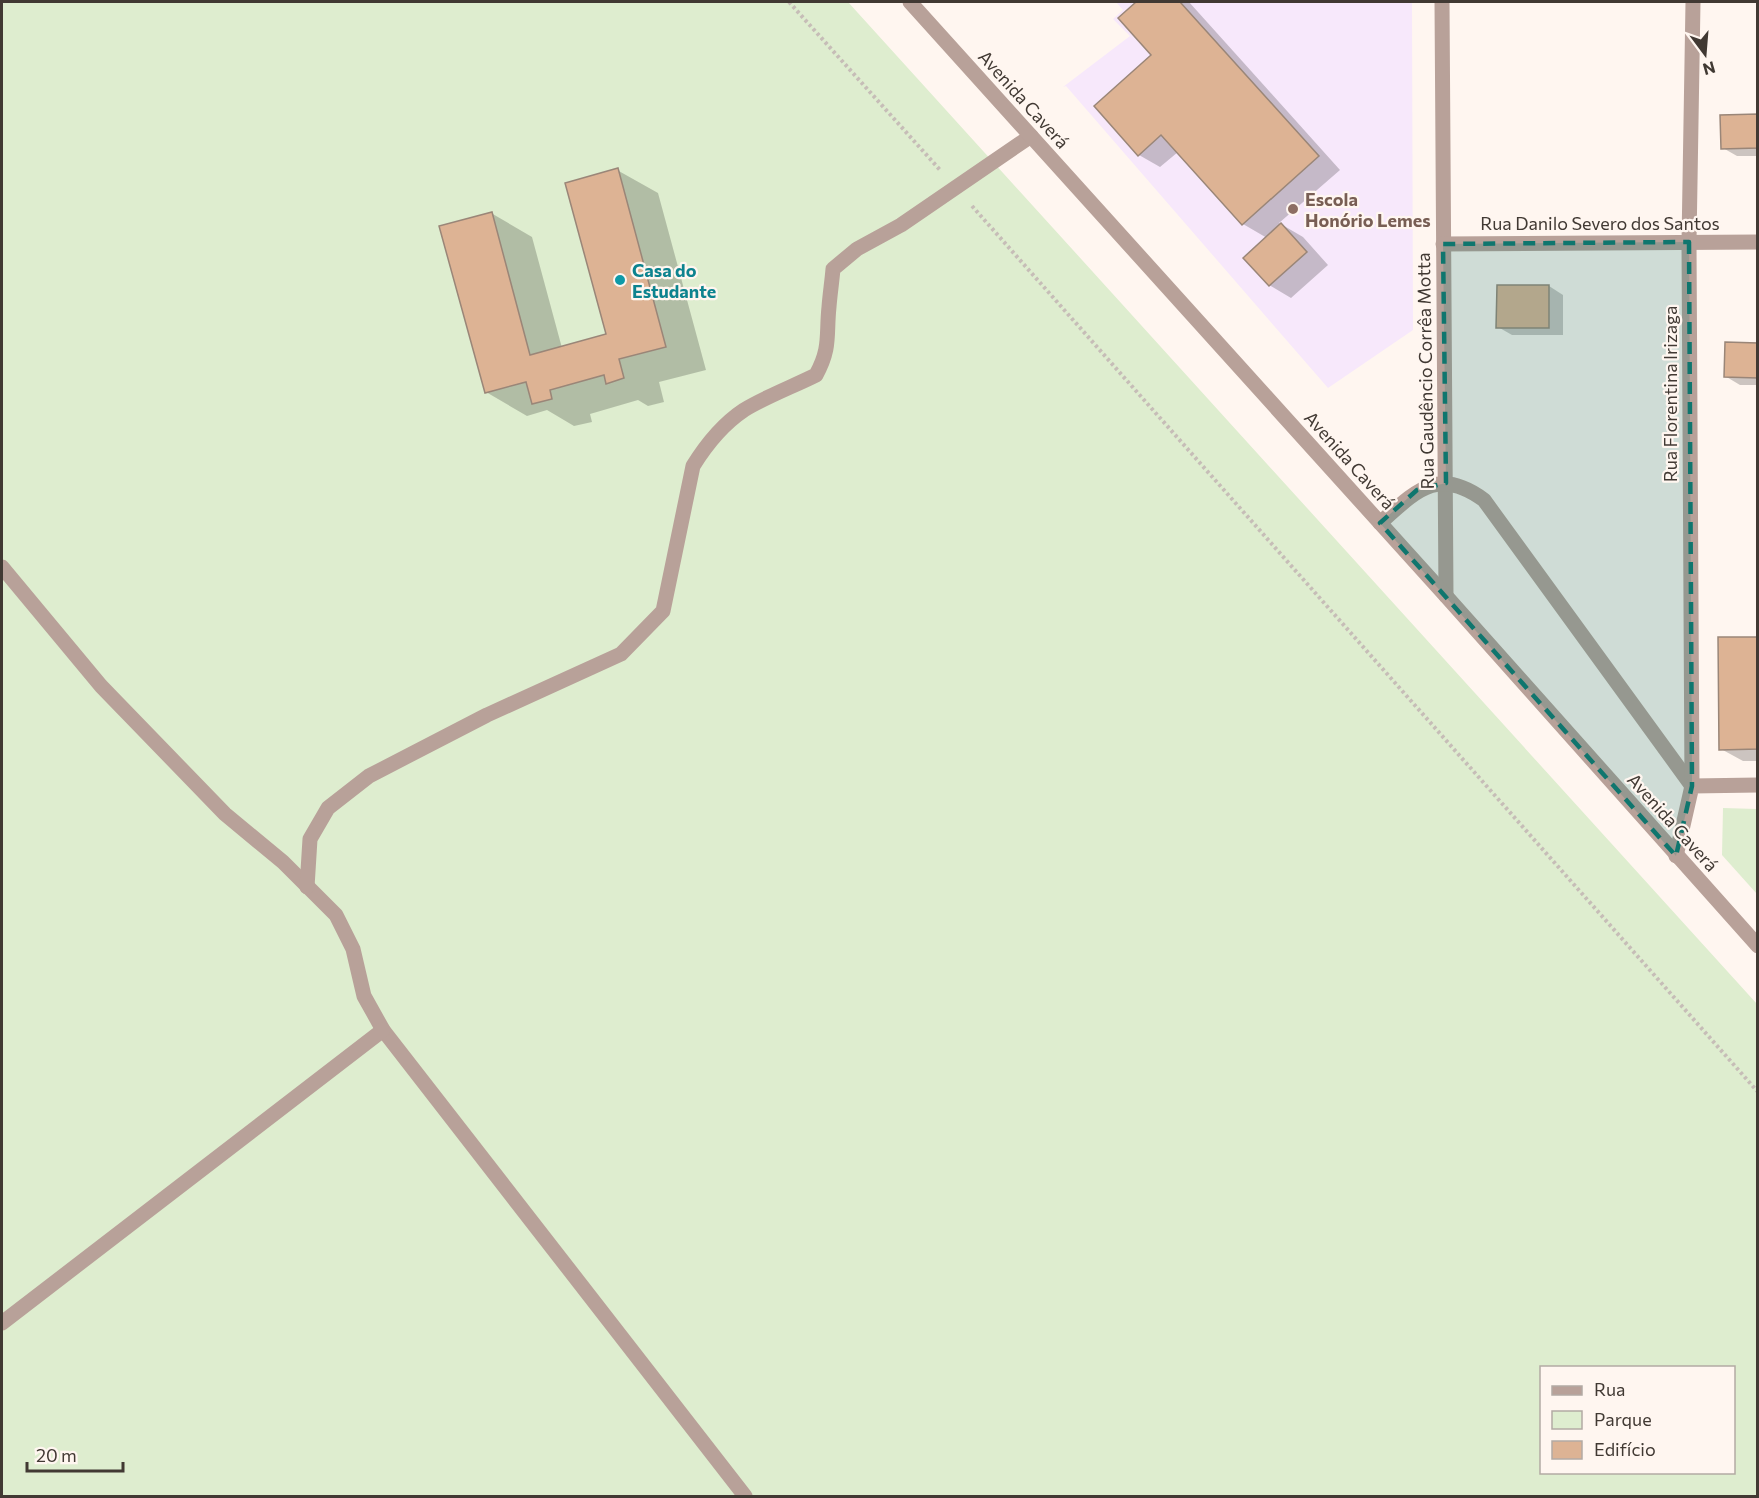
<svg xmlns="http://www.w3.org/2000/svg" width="1759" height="1498" viewBox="0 0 1759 1498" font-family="Commissioner,sans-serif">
<rect width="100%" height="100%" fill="#fff6f0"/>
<polygon fill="#f7e8fb" points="1116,2 1412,2 1413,330 1328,388 1066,86 1063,87 1130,36 1113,19 1123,10"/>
<g fill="#deedcf" fill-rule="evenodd">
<path d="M2 2H848L1757 1004V1496H2ZM1542 1368H1734V1472H1542Z"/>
<polygon points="1723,808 1757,809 1757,894 1722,855"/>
</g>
<g fill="#0003">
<polygon points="1138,2 1189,2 1340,170 1279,223 1303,237 1328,265 1291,298 1269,285 1267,238 1243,224 1178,152 1160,167 1139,155 1153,55 1120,18"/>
<polygon points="1758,115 1758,156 1737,156 1723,148"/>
<polygon points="617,170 658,193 706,370 659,382 664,402 648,406 638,400 590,414 592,422 574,426 547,410 527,416 486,392 491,213 532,237 562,348 608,335"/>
<polygon points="1549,286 1563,295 1563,335 1512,335 1498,327"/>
<polygon points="1758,345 1758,385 1740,385 1725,376"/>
<polygon points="1758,638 1758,761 1743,761 1721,749"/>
</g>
<g fill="#ddb394" stroke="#9a8678" stroke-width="1.5">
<polygon points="1136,2 1180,2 1319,156 1242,225 1161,135 1138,156 1094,106 1151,55 1118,18"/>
<polygon points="1758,114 1758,148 1721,149 1720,115"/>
<polygon points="618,168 666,347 619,359 624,378 606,384 604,375 550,390 552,399 532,404 526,382 485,393 439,226 492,212 530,355 606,334 565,183"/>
<polygon points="1281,223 1307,252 1269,286 1243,258"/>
<polygon points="1497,285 1549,285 1549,328 1496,328"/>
<polygon points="1725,342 1758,343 1758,378 1724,377"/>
<polygon points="1718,637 1758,637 1758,749 1719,750"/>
</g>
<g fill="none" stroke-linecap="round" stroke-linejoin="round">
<g stroke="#c6bdb7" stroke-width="4" stroke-dasharray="3 3" stroke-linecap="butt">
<polyline points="789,2 941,171"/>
<polyline points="972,206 1758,1092"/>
</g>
<g stroke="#b8a199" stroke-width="15">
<polyline points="2,567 101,686 225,814 283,862 336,915 353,949 364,996 383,1030 745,1496"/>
<path d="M307 887 310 839 328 808 369 776 487 715 621 654 663 611 693 466C706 445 723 424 744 410 763 398 794 386 816 375 831 348 826 335 829 307 830 294 832 281 833 269L857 249 901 225 1031 136"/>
<polyline points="2,1323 383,1030"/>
</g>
<g stroke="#b8a199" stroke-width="15">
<polyline points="1442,2 1446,596"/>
<polyline points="1443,244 1758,242"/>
<path d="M1380 523C1416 491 1438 466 1484 500L1692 786"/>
<polyline points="1692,786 1689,242 1693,2"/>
<polyline points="1676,856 1692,786 1758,785"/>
</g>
<polyline stroke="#b8a199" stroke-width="15" points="910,2 1446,596 1758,946"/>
</g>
<path fill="#0f766e" fill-opacity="0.2" stroke="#0f766e" stroke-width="4.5" stroke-dasharray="12 8" stroke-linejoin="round" d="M1689 242 1692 786 1676 856 1380 523 1417 490 1446 483 1443 244Z"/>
<circle fill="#8d6e63" stroke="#fff6f0" stroke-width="2" cx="1293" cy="209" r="6"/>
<circle fill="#0f9aa8" stroke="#fff6f0" stroke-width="2" cx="620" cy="280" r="6"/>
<g text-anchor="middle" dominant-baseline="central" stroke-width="4.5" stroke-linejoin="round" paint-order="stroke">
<g font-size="18" fill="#413933" stroke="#fff6f0">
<text transform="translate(1024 99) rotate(48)">Avenida Caverá</text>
<text x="1600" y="223">Rua Danilo Severo dos Santos</text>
<text transform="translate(1425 371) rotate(-91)">Rua Gaudêncio Corrêa Motta</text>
<text transform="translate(1670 394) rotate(-90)">Rua Florentina Irizaga</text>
<text transform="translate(1350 460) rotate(48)">Avenida Caverá</text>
<text transform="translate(1673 822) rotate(48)">Avenida Caverá</text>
</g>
<g font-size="18" font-weight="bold" fill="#785e54" stroke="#fff6f0" text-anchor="start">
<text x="1305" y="199">Escola<tspan x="1305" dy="21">Honório Lemes</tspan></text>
</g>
<g font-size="18" font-weight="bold" fill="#0d838f" stroke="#fff6f0" text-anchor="start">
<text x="632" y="270">Casa do<tspan x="632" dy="21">Estudante</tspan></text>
</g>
</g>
<rect width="1759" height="1498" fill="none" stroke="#413933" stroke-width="6"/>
<rect x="1540" y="1366" width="195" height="108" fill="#fff6f0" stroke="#b3aaa4" stroke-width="1.5"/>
<rect x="1552" y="1386" width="30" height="9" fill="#b8a199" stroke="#b3aaa4" stroke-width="1.5"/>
<text x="1594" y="1396" font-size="18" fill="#413933">Rua</text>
<rect x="1552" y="1411" width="30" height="18" fill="#deedcf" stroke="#b3aaa4" stroke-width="1.5"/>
<text x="1594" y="1426" font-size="18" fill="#413933">Parque</text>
<rect x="1552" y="1441" width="30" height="18" fill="#ddb394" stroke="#b3aaa4" stroke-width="1.5"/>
<text x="1594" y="1456" font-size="18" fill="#413933">Edifício</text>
<g transform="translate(1705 54) rotate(164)" stroke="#fff6f0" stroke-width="4.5" paint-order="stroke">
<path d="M0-4.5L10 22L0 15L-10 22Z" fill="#413933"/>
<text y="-9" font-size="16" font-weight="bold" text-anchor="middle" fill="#413933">N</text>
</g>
<path d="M27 1462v9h96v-9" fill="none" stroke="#413933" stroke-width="3"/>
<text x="36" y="1462" font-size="18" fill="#413933" stroke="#fff6f0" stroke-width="4.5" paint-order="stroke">20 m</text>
</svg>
